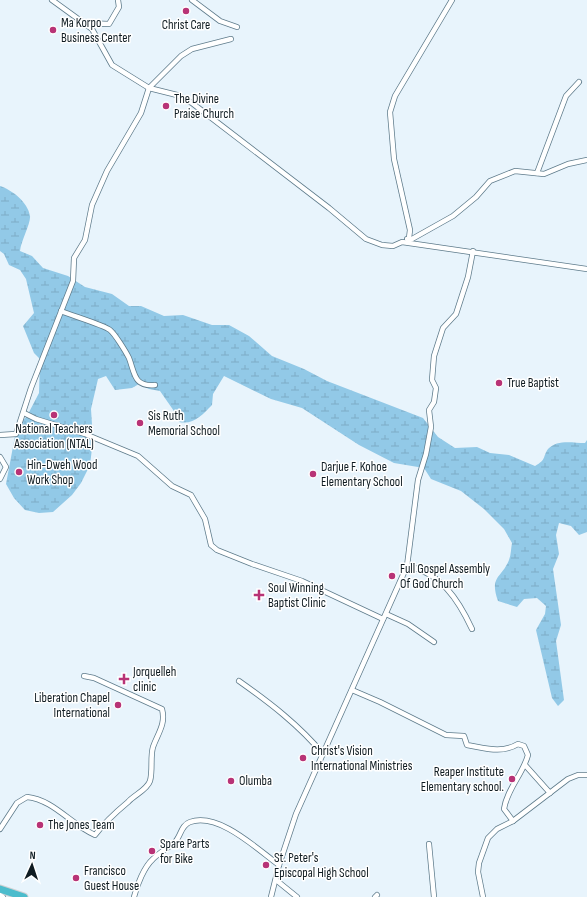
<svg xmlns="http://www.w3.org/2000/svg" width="587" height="897" viewBox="0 0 587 897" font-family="'Sofia Sans Condensed',sans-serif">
<defs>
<pattern id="wetland-marsh" width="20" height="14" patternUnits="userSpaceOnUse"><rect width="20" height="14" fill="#92c9e7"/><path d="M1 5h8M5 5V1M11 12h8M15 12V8" fill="none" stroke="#7dacc6"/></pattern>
</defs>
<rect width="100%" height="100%" fill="#e8f4fc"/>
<path fill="url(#wetland-marsh)" d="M0 186C12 190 28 202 30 216 31 223 21 241 20 251L32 256 43 268 68 276 85 287 112 294 129 306H141L164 316 183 315 212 325H229L249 336 272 356 304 369 327 381 423 418 438 437 455 448 477 447 490 453 509 455 535 466C547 459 542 458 548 449 557 439 573 443 585 443L587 440V532L579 535 571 526 559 523 556 535 559 554 553 569 561 625 556 641 564 700 558 706 552 698 536 630 545 614 546 606 537 598 524 599 517 607 498 601C489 576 502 578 509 560 511 555 511 548 512 543L504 529 484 509 461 491 431 479 424 468 394 463 359 445 302 408 271 399 224 376 213 394 212 405C202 415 194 425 179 422L176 414 160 391 149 389 139 384 132 388 115 390 106 376 98 379 91 409 93 440 90 465 81 483 72 495 53 512 39 513 25 510 14 498 6 484 15 436 20 424 27 416 39 393 40 359 34 353 23 326 34 313 26 279 20 270 9 265 4 254 0 251Z"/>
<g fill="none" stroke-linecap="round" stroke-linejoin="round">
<g stroke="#5e7b8b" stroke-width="6">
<g id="minor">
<polyline points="52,0 92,29 112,65 149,88 177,95 192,103 329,208 366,239 382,245 393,246 402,242 587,269"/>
<polyline points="192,0 220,21 237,27"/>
<polyline points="85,23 109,24 119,7 118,0"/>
<polyline points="537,173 566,96 579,82"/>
<polyline points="409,238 410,230 394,159 390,112 395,96 452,0"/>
<polyline points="407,239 412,239 453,216 476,197 490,181 515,171 544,174 568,164 587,160"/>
<path d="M61 311C70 315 104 325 110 330 115 334 126 352 129 358 135 374 134 387 155 385"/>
<polyline points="24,413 36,419 85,434 138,456 172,486 191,495 205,519 211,545 217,550 252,564 302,581 383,619"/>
<polyline points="0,435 16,434 31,388 73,281 74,258 85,240 92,205 107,171 141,113 149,88 181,56 192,49 231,39"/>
<polyline points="0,457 6,467 0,479"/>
<path d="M407 566C441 573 458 599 472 629"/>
<polyline points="386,614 408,624 434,642"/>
<path d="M239 681C270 703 299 725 323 754"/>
<path d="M352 690 380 702 446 735 464 736 467 745C485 748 501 754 518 744L524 746 528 755C523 774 507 789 504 809L513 821"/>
<polyline points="525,765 550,793"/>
<path d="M0 829 17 803 27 797C54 800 70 824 95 835 104 823 116 812 128 802 134 795 147 790 150 781 153 770 150 757 153 747 158 733 166 724 162 709L94 678 84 676"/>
<polyline points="429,844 434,897"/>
<polyline points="276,880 297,897"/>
<polyline points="0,895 3,897"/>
<path d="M134 897C137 885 144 867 153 859 160 852 168 848 175 842 181 836 181 825 190 822 219 812 257 849 279 865"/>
<polyline points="271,897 279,865 296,814 407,566 418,480 426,454 431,427 429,410 434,402 436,388 432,380 434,356 443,328 456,314 468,277 473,251"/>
<polyline points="375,897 377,895"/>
<polyline points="483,897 478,872 479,863 488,838 497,829 513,821 568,779 578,775 587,775"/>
</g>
</g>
<g stroke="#cfd1d3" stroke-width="9">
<polyline id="trunk" points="0,889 24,897"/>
</g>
<use href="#minor" stroke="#fff" stroke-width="4.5"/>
<use href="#trunk" stroke="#4cbccc" stroke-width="7"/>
</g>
<g fill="#b83376" stroke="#fff" stroke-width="1.5">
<circle cx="186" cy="11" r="4"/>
<circle cx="53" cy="30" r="4"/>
<circle cx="166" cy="106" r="4"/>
<circle cx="499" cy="383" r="4"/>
<circle cx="54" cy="415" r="4"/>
<circle cx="140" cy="423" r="4"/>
<circle cx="19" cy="472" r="4"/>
<circle cx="313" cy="474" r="4"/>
<circle cx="392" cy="576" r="4"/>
<path d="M257 589h4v4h4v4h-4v4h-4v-4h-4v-4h4z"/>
<path d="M122 673h4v4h4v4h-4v4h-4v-4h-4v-4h4z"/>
<circle cx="118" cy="705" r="4"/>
<circle cx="303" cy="758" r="4"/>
<circle cx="512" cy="779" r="4"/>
<circle cx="231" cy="781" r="4"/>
<circle cx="40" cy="825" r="4"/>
<circle cx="152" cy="851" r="4"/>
<circle cx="266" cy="865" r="4"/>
<circle cx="76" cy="878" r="4"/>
</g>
<g text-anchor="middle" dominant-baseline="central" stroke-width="3" stroke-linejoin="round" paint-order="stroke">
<g font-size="13" fill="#0f1b21" stroke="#fff" text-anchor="start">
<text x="61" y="23">Ma Korpo<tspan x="61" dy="15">Business Center</tspan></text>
<text x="186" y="25" text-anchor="middle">Christ Care</text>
<text x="174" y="99">The Divine<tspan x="174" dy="15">Praise Church</tspan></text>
<text x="507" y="383">True Baptist</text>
<text x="148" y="416">Sis Ruth<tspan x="148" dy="15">Memorial School</tspan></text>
<text x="54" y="429" text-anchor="middle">National Teachers<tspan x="54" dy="15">Association (NTAL)</tspan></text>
<text x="27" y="465">Hin-Dweh Wood<tspan x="27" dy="15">Work Shop</tspan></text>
<text x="321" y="467">Darjue F. Kohoe<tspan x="321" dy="15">Elementary School</tspan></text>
<text x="400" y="569">Full Gospel Assembly<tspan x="400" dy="15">Of God Church</tspan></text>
<text x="268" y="588">Soul Winning<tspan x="268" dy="15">Baptist Clinic</tspan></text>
<text x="133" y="672">Jorquelleh<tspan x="133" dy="15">clinic</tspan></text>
<text x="110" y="698" text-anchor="end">Liberation Chapel<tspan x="110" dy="15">International</tspan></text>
<text x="311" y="751">Christ's Vision<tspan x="311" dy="15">International Ministries</tspan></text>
<text x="504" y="772" text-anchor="end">Reaper Institute<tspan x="504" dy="15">Elementary school.</tspan></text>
<text x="239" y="781">Olumba</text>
<text x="48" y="825">The Jones Team</text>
<text x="160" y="844">Spare Parts<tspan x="160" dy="15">for Bike</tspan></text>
<text x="274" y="858">St. Peter's<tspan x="274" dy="15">Episcopal High School</tspan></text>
<text x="84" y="871">Francisco<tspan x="84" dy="15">Guest House</tspan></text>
</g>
</g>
<g transform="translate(32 865) rotate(3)" stroke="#ffffff" stroke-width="3" paint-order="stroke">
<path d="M0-3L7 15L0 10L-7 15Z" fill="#0f1b21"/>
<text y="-6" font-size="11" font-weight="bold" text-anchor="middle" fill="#0f1b21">N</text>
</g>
</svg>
